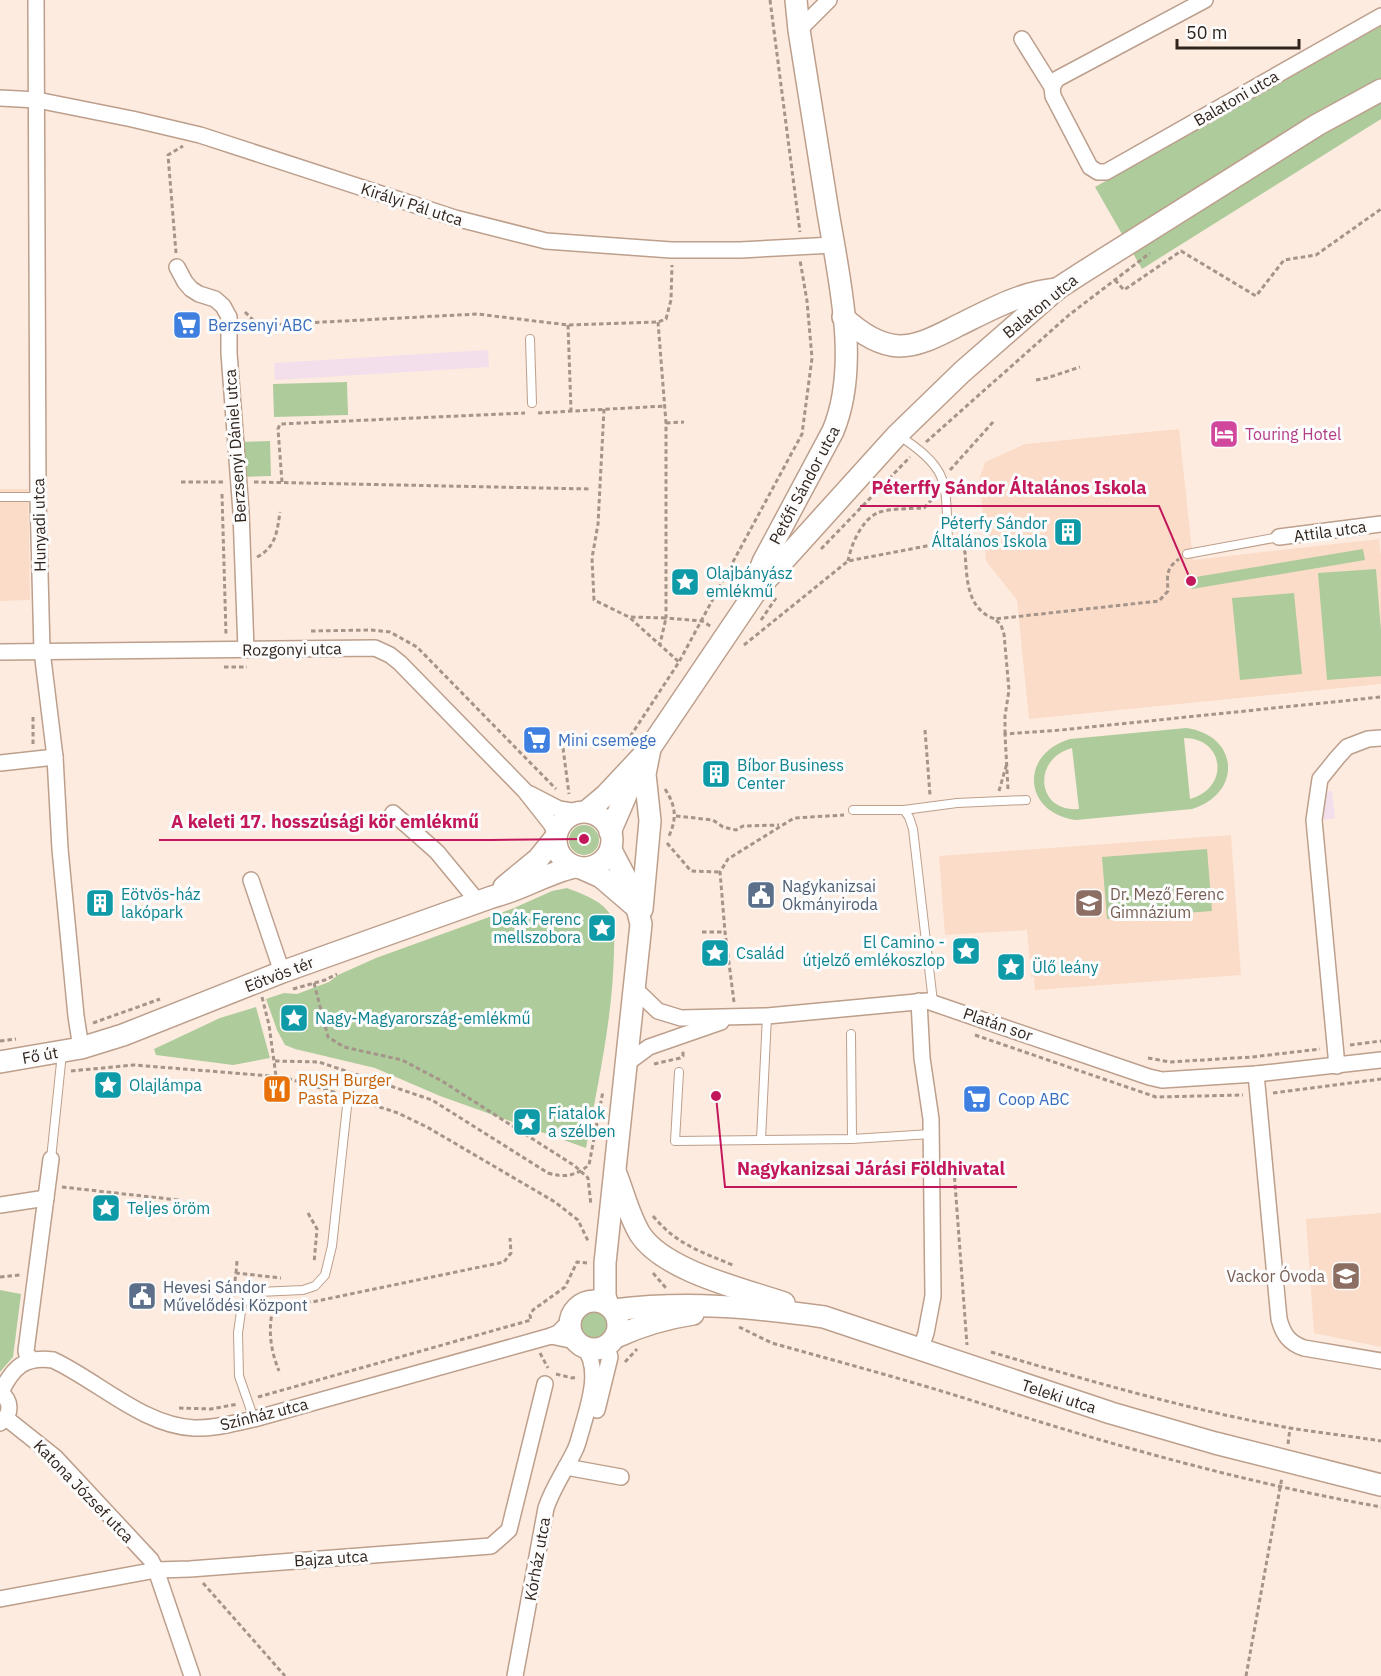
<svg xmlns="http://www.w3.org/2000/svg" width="1381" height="1676" viewBox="0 0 1381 1676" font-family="'IBM Plex Sans',sans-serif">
<rect width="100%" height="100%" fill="#feebdf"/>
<g fill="#fadcc8">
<polygon points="1179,429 1193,560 1379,539 1381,557 1381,684 1029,719 1017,600 986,561 980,478 985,462 1025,444"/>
<polygon points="0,489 28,489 30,600 0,601"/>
<polygon points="1231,835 1241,975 1035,990 1034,977 1031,977 1027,930 945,935 939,856"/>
<polygon points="1381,1213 1381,1347 1314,1333 1306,1219"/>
</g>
<g fill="#f3deec">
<polygon points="488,350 489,367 275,380 274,363"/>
<polygon points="1332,791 1335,818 1324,820 1321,792"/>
</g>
<g fill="#aecb9b" fill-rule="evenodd">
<polygon points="1381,26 1381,119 1142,269 1095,187"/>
<polygon points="347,382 348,415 274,417 273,384"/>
<polygon points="270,441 271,476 239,477 238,442"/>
<polygon points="1363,549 1365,560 1192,589 1190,578"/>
<polygon points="1376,569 1381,631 1381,676 1327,680 1318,573"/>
<polygon points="1294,593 1302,674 1240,680 1232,598"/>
<path d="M1186 728C1239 735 1243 793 1192 809L1076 820C1023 813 1019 754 1070 739ZM1184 738C1225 738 1230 788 1190 799ZM1072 748 1079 809C1037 813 1031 759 1072 748Z"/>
<circle cx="584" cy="840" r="15"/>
<polygon points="1207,849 1212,911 1107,919 1102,857"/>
<path d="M567 888C582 894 605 901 612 918 616 928 614 941 614 951 613 1016 598 1083 586 1148L440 1096 375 1068 295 1049 285 1045 277 1030 266 999 284 993 297 994 329 982 338 975 376 958 514 908 552 891Z"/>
<polygon points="256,1007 270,1058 233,1065 156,1055 154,1049 220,1018"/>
<polygon points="0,1290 21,1294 13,1357 0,1372"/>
<circle cx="594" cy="1325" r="13"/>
</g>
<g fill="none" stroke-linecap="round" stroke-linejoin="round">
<g stroke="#bc9f8c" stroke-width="10">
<g id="lane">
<polyline points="530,339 532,403"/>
<path d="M898 435C952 470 945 483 948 542"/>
<polyline points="0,497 38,497"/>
<polyline points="1187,554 1279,537"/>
<polyline points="853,810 904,810 909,817 913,829 933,1002"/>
<polyline points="904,810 957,803 1026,800"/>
<polyline points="851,1034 852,1139"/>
<polyline points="679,1072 675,1141 852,1139 931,1134"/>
<polyline points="761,1140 767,1016"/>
<polyline points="51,1159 62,1053"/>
<polyline points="254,1419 239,1376 238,1333 242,1304 246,1298 258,1292 303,1290 315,1286 325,1275 332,1246 348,1097"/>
</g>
</g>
<g stroke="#bc9f8c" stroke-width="18">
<g id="street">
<polyline points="36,0 38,497 42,651 55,757 60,849 76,1016 81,1048"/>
<polyline points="799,30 829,0"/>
<polyline points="1022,39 1052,87 1053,96 1090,167 1098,172 1106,172 1381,16"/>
<polyline points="1052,87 1057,79 1205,0"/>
<polyline points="0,98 37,100 132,119 200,135 455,218 546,241 671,250 740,250 833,245"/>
<polyline points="177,267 185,282 191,289 199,294 215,299 223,306 229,317 229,353 241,512 246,650"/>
<polyline points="1279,537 1381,524"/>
<polyline points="0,652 375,648 390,655 400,663 525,791 551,824 556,834"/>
<polyline points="0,763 55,757"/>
<polyline points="530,794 559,809 578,812"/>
<polyline points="393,813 437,852 479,903"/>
<polyline points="251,880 282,972"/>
<polyline points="634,988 658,1011 681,1018 767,1016 927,1001 1149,1077 1162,1080 1256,1074 1381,1060"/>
<polyline points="919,1001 922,1058 931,1119 933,1296 926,1333 921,1348"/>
<polyline points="626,1064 649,1047 721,1022"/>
<polyline points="1337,1066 1314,820 1320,779 1337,758 1347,747 1368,739 1381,738"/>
<path d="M1256 1074 1279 1319C1283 1334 1289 1343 1304 1348L1381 1361"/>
<polyline points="0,1205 46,1198"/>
<polyline points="551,1336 575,1341"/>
<polyline points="33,1360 27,1355 26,1351 51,1159"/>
<path d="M0 1392C12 1401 12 1414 0 1423"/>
<path d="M1 1392C13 1367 25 1356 53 1360 98 1381 144 1426 194 1428 214 1429 234 1423 254 1419L551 1336 558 1333 570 1321"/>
<polyline points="597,1410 610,1357 607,1346"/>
<polyline points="6,1418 55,1457 151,1560 156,1570 192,1676"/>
<polyline points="566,1467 621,1477"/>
<polyline points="0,1599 156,1570 190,1569 491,1546 509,1530 545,1384"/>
<path d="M515 1676 546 1508C553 1487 566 1469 575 1450 578 1444 579 1438 581 1432 588 1406 602 1370 584 1347"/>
</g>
</g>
<g stroke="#bc9f8c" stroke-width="24">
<g id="secondary">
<path d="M843 317C858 331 877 345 899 346 919 346 937 336 955 327 988 311 1020 292 1057 289"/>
<path d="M756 588 758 575 763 562 833 431C861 364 838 275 827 206 818 147 808 89 799 30L796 0"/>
<polyline points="587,811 606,795 650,748 756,591 897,435 962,372 1057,289 1080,274 1317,125 1381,90"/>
<circle cx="584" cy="840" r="28"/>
<polyline points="610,832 635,774"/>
<polyline points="583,869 601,877 636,907"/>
<polyline points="504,887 538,859 555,838"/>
<polyline points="642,909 650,821 645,774 650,749"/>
<path d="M0 1062 81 1048 123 1035 282 972 492 897C521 890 545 874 574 867"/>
<path d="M616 1174C624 1194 629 1216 640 1234 664 1271 743 1289 784 1303"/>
<circle cx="594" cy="1325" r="24"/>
<polyline points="608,1305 605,1296 605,1263 641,924 633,892 611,850"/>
<path d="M614 1310C687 1301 752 1307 824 1317L1111 1413 1215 1443 1381 1485"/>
<path d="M616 1337C640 1326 666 1318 693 1314"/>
</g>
</g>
<g stroke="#a4948a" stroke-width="3" stroke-dasharray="4.5 3" stroke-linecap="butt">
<polyline points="770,0 800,232"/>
<polyline points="176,253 168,155 183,146"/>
<polyline points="1115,280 1124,290 1181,251 1256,296 1284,260 1316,255 1381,209"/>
<polyline points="245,312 257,324 267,325 477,314 568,325 658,322 666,319 671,300 672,265"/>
<polyline points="658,322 666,423 666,618 702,621 712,627"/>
<polyline points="568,325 571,410"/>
<polyline points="1036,380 1047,378 1080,367"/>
<polyline points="604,409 598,524 592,558 594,600 629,617 679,662"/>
<polyline points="538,413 665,406"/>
<polyline points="666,423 684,422"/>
<polyline points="926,442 1069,315 1150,253"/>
<polyline points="950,470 994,421"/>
<polyline points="181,482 223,482"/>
<polyline points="254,482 591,489"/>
<polyline points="282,482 278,429 280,424 525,413"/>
<polyline points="222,494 226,635"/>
<path d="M958 546 965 552C967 578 966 609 995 619"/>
<polyline points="821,549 910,457"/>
<path d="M257 557C276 547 277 532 280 512"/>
<path d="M848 561C851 545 861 521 877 513 890 508 910 509 924 508L935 496"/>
<polyline points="631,617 666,618 660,644"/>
<polyline points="761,620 776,598"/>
<polyline points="311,631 371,630 390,632 417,647 556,789"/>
<polyline points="744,645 848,561 937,544"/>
<polyline points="224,667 247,667"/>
<polyline points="33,717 33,746"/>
<polyline points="925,730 930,795"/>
<path d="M1005 734V716L1009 690 1004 634 1001 625 995 619 1159 601 1168 591C1167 576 1166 568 1179 559"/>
<polyline points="563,748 569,794"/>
<polyline points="622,749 679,662 802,434 812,358 807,301 800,260"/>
<path d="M665 789C676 806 677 818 669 836"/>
<polyline points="1008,789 1005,734 1061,730 1381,697"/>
<polyline points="999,791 1007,763"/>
<polyline points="676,816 713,820 723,827 736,830 743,826 779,825"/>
<polyline points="667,843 691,871 720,872"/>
<polyline points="702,932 725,932"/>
<polyline points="314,983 328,1037 344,1047 402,1060 442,1081 575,1166 588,1178 591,1205"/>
<polyline points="293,989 325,980 337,974"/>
<polyline points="262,997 269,1025 276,1076"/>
<polyline points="734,1002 725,932 720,872 728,859 794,818 844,815"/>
<polyline points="93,1023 160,999"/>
<polyline points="975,1035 1156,1097 1243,1095"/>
<polyline points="0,1041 16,1039"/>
<polyline points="1350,1045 1381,1041"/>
<polyline points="1148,1058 1170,1062 1252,1057 1320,1049"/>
<path d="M275 1061 319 1062 432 1100 548 1173C565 1178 575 1176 589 1165L603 1091"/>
<polyline points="654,1064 680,1058 683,1056 683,1051"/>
<polyline points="71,1071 134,1065 283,1077 337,1093"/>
<polyline points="1273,1093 1381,1079"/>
<polyline points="358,1100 398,1113 427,1127 555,1202 578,1220 588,1241"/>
<polyline points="954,1170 967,1345"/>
<polyline points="62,1187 178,1200 181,1211"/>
<polyline points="308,1213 317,1229 314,1263"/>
<path d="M653 1216C677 1245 702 1252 735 1266"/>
<polyline points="236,1273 237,1261"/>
<polyline points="653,1273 666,1288"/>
<polyline points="0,1277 20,1275"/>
<polyline points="233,1296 236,1273 281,1278"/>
<path d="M275 1302C267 1326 270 1349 279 1371"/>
<polyline points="306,1302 312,1302 504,1262 511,1253 510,1238"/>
<path d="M739 1327 772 1343C843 1363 915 1382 986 1405 1115 1446 1247 1483 1381 1507"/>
<path d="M991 1352C1090 1381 1189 1410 1290 1428 1320 1433 1351 1436 1381 1441"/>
<polyline points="540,1353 548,1368"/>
<polyline points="625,1362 637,1349"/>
<polyline points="556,1374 572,1378 578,1377"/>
<polyline points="258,1397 531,1320 530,1315 533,1310 565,1287 577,1262 587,1263"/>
<polyline points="179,1408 211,1409 238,1404"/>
<polyline points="1288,1444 1290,1428"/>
<polyline points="203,1583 285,1676"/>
<polyline points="1246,1676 1282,1477"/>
</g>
<use href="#lane" stroke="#fff" stroke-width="8"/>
<use href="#street" stroke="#fff" stroke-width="15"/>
<use href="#secondary" stroke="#fff" stroke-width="21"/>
</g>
<defs>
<g id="supermarket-square" transform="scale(1.5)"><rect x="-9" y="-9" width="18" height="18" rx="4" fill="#3f7fe0" stroke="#fcfcfc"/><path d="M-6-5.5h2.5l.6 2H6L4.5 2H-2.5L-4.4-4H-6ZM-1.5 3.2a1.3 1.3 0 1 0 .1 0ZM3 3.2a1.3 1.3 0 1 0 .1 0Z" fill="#fff"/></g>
<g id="hotel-square" transform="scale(1.5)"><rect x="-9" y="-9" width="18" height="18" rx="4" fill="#d1479c" stroke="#fcfcfc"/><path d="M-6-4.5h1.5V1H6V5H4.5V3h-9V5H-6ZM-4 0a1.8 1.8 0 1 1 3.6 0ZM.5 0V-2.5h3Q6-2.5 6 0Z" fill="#fff"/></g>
<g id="building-square" transform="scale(1.5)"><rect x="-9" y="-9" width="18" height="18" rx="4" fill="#0f9aa8" stroke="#fcfcfc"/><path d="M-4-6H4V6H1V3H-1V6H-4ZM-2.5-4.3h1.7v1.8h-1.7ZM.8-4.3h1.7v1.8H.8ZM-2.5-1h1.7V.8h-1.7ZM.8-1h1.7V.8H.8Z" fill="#fff"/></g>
<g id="sight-square" transform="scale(1.5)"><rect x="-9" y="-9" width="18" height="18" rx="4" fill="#0f9aa8" stroke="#fcfcfc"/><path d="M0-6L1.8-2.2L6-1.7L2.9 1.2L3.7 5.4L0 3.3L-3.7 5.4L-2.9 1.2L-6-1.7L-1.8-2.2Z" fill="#fff"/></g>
<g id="civic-square" transform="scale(1.5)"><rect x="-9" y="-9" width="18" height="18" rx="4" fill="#5c6f8a" stroke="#fcfcfc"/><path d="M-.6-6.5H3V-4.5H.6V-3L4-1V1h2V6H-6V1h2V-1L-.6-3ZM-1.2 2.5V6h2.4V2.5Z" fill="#fff"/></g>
<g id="school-square" transform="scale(1.5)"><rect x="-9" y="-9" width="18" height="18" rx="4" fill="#8d6e63" stroke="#fcfcfc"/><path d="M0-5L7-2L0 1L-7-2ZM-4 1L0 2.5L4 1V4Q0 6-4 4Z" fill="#fff"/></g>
<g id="restaurant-square" transform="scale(1.5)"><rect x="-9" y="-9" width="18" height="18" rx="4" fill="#e8710a" stroke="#fcfcfc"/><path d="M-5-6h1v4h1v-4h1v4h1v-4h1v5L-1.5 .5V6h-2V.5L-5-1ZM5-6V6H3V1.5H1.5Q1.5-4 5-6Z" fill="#fff"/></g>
</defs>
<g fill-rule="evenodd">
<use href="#supermarket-square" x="187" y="325"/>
<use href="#hotel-square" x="1224" y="434"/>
<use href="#building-square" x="1068" y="532"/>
<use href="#sight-square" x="685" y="582"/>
<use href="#supermarket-square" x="537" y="740"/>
<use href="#building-square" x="716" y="774"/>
<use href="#civic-square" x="761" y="895"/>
<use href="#building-square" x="100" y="903"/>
<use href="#school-square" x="1089" y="903"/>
<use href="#sight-square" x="602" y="928"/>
<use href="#sight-square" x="966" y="951"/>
<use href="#sight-square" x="715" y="953"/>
<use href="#sight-square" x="1011" y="967"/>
<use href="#sight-square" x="294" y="1018"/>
<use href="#sight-square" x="108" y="1085"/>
<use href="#restaurant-square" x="277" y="1089"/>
<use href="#supermarket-square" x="977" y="1099"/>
<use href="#sight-square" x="527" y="1122"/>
<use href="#sight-square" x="106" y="1208"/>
<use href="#school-square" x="1346" y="1276"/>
<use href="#civic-square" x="142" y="1296"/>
</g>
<g text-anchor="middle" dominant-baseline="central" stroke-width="6" stroke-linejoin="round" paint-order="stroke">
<g font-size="16" fill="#30241d" stroke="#fcfcfc">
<text transform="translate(1236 98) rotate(-30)">Balatoni utca</text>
<text transform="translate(412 204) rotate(18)">Királyi Pál utca</text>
<text transform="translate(1040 306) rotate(-39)">Balaton utca</text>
<text transform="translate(235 446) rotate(-94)">Berzsenyi Dániel utca</text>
<text transform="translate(804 485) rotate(-62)">Petőfi Sándor utca</text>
<text transform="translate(39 525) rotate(-91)">Hunyadi utca</text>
<text transform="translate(1330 531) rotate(-8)">Attila utca</text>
<text transform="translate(292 649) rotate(-1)">Rozgonyi utca</text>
<text transform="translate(279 974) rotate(-21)">Eötvös tér</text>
<text transform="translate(998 1024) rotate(19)">Platán sor</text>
<text transform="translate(40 1055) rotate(-10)">Fő út</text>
<text transform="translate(1059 1396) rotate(18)">Teleki utca</text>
<text transform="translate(264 1414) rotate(-14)">Színház utca</text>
<text transform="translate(84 1491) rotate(46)">Katona József utca</text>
<text transform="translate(331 1558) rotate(-4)">Bajza utca</text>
<text transform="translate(537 1559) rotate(-80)">Kórház utca</text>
</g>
<g font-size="16" fill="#366cbe" stroke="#fcfcfc" text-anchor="start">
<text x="208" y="325">Berzsenyi ABC</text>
<text x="558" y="740">Mini csemege</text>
<text x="998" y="1099">Coop ABC</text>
</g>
<g font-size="16" fill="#b23c85" stroke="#fcfcfc" text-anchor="start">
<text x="1245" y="434">Touring Hotel</text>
</g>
<g font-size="16" fill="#0d838f" stroke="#fcfcfc" text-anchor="start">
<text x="1047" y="523" text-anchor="end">Péterfy Sándor<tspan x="1047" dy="18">Általános Iskola</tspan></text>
<text x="706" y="573">Olajbányász<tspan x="706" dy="18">emlékmű</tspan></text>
<text x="737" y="765">Bíbor Business<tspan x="737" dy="18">Center</tspan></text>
<text x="121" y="894">Eötvös-ház<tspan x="121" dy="18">lakópark</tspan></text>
<text x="581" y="919" text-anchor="end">Deák Ferenc<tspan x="581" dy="18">mellszobora</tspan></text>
<text x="945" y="942" text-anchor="end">El Camino -<tspan x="945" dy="18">útjelző emlékoszlop</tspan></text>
<text x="736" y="953">Család</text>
<text x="1032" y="967">Ülő leány</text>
<text x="315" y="1018">Nagy-Magyarország-emlékmű</text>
<text x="129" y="1085">Olajlámpa</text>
<text x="548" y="1113">Fiatalok<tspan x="548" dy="18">a szélben</tspan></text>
<text x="127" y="1208">Teljes öröm</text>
</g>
<g font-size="16" fill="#4e5e75" stroke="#fcfcfc" text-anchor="start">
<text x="782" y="886">Nagykanizsai<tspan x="782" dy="18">Okmányiroda</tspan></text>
<text x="163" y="1287">Hevesi Sándor<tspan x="163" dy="18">Művelődési Központ</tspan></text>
</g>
<g font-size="16" fill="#785e54" stroke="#fcfcfc" text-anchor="start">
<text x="1110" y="894">Dr. Mező Ferenc<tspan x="1110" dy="18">Gimnázium</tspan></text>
<text x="1325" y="1276" text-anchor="end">Vackor Óvoda</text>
</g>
<g font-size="16" fill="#c56008" stroke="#fcfcfc" text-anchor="start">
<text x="298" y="1080">RUSH Burger<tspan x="298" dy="18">Pasta Pizza</tspan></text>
</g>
</g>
<path fill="none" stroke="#c2185b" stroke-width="2" d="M1191 581L1159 506H860M584 839L491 840H159M716 1096L725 1187H1017"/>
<g fill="#c2185b" stroke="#fcfcfc" stroke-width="2">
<circle cx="1191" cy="581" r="6"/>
<circle cx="584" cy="839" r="6"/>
<circle cx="716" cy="1096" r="6"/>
</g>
<g font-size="18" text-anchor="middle" font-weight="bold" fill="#c2185b" stroke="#fcfcfc" stroke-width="6" stroke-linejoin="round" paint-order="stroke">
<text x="1009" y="494">Péterffy Sándor Általános Iskola</text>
<text x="325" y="828">A keleti 17. hosszúsági kör emlékmű</text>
<text x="871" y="1175">Nagykanizsai Járási Földhivatal</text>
</g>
<path d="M1177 39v9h122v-9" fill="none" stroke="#30241d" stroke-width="3"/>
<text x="1186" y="39" font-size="18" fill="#30241d" stroke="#fcfcfc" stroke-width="4.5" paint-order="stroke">50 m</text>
</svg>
